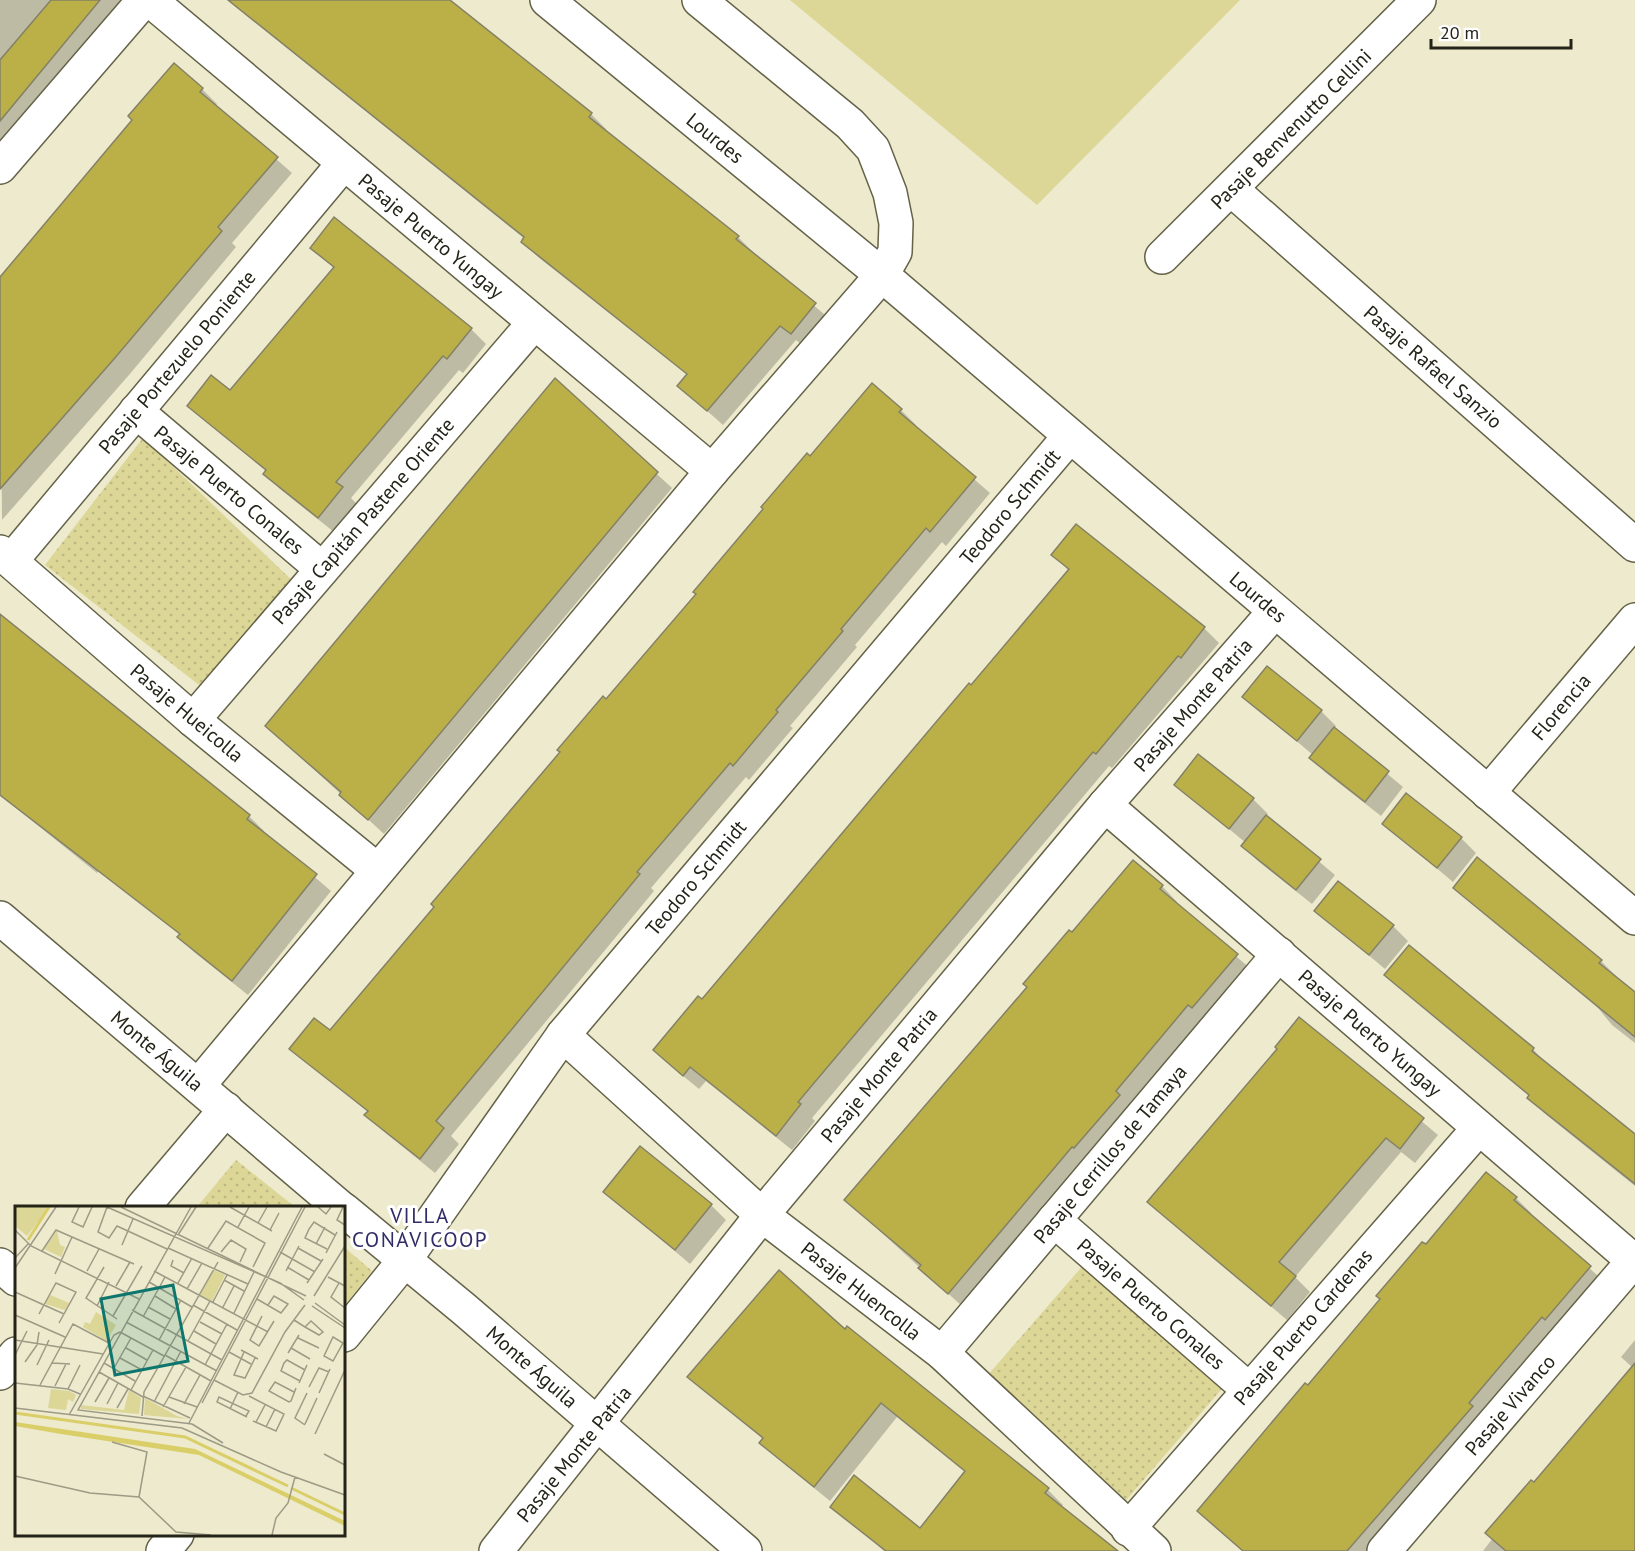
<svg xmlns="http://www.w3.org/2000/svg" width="1635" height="1551" viewBox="0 0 1635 1551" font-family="'PT Sans',sans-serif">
<defs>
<pattern id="grass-dots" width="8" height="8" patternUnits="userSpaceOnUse" patternTransform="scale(1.5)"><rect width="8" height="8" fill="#dcd697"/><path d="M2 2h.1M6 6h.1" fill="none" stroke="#bdb781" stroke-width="1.8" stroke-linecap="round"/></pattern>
</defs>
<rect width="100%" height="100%" fill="#edeacd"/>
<g fill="url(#grass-dots)">
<polygon points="143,438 299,587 208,692 45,565"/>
<polygon points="236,1160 295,1207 197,1207"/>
<polygon points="344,1247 372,1271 344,1306"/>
<polygon points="1086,1262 1226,1384 1122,1505 981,1383"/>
</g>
<polygon fill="#dcd697" points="790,0 1240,0 1037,205"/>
<g fill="#0003">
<polygon points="0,0 128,0 0,158"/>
<polygon points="228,0 450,0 591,114 606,129 605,131 738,237 753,252 752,254 830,319 806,348 796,340 723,425 679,386 688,375 538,257 523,242 525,239"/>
<polygon points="202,89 217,104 216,106 292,173 232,243 236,247 129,375 2,520 0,277 134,121"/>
<polygon points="312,248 471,329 486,344 463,373 459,370 351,498 357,504 334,532 280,489 265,474 267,471 189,406 230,392 335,269"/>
<polygon points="555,380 672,488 384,834 267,726"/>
<polygon points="901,410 916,425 914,427 990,493 946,546 942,542 855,645 857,647 790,726 793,728 749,780 746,777 651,888 654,891 451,1136 459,1144 435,1173 382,1130 366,1115 368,1112 291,1049 330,1032 811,458"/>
<polygon points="1076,526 1204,628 1219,643 1112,768 1109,766 812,1118 815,1121 792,1150 706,1081 699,1089 670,1065 702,1001 1069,571 1053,555"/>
<polygon points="0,614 249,816 264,831 263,833 331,891 248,995 194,952 179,937 181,935 99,870 97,873 0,795"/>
<polygon points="1244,697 1321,711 1336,726 1334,729 1403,787 1381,816 1326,773 1311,758 1313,755"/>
<polygon points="1176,785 1253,799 1268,814 1266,817 1335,875 1312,904 1258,861 1243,846 1246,843"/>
<polygon points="1384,824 1461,838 1476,853 1453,882"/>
<polygon points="1134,862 1162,886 1177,902 1175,904 1252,970 964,1308 846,1200"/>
<polygon points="1455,888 1601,961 1616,976 1615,978 1635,994 1635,1043 1612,1025 1598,1008"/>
<polygon points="1316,911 1393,926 1408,941 1385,969"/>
<polygon points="1386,975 1533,1049 1547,1065 1635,1136 1635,1186 1544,1113 1530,1096"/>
<polygon points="1300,1019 1438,1135 1415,1163 1401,1152 1295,1277 1310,1292 1287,1320 1149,1202 1278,1049"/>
<polygon points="605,1192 711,1205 726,1220 690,1264"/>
<polygon points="1516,1198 1531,1213 1529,1215 1605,1282 1376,1551 1243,1551 1199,1511 1426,1246"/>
<polygon points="847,1328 1048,1490 1063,1505 1061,1507 1115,1551 884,1551 832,1506 920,1530 966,1473 897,1417 830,1501 776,1457 761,1442 764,1439 689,1377"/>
<polygon points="1635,1340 1635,1551 1483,1551 1534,1484 1633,1368 1621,1357"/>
</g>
<g fill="#bbb048" stroke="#848167" stroke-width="1.5">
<polygon points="51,0 100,0 0,121 0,60"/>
<polygon points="228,0 450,0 592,113 589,117 739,236 736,239 816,303 791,334 780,326 707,411 677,386 687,374 521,242 524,237"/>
<polygon points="174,63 203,88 200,92 278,157 218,227 222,231 114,359 0,489 0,277 132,120 128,116"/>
<polygon points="334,217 472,328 447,359 443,356 336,482 343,487 318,518 263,474 266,470 187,406 211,375 230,390 334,267 310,248"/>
<polygon points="555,378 658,472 368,820 339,795 341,792 265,726"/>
<polygon points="872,383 902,409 899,412 976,477 930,532 926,528 841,629 843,631 776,710 778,712 733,766 730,763 637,872 640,874 436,1121 444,1128 420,1159 364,1115 368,1111 289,1049 314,1018 330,1030 434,907 431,904 560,752 557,750 603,696 606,699 696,594 693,592 763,509 761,507 807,453 810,456"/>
<polygon points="1076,524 1205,627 1181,658 1178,656 1096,754 1093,752 798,1102 801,1104 776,1136 690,1067 683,1076 653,1050 698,996 702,999 969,683 971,685 1069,569 1051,555"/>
<polygon points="0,614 250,815 247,819 317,874 232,981 177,937 180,934 0,795"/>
<polygon points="1267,666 1322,710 1297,741 1242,697"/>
<polygon points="1334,727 1389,771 1365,802 1309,758"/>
<polygon points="1198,754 1254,798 1229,829 1174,785"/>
<polygon points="1406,793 1462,837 1437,868 1382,824"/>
<polygon points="1266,815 1321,859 1296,890 1241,846"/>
<polygon points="1477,857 1602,960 1599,963 1635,992 1635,1037 1453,888"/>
<polygon points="1133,860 1163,885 1160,889 1238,954 1192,1008 1188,1005 1116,1091 1120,1095 1074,1148 1072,1147 948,1294 918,1268 921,1265 844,1200 1027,987 1023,984 1069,930 1072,932"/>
<polygon points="1338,881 1394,925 1369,955 1314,911"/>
<polygon points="1409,945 1534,1048 1532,1051 1635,1134 1635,1184 1527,1098 1529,1095 1384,975"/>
<polygon points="1299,1017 1424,1118 1400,1149 1386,1138 1279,1262 1296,1276 1271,1306 1147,1202 1277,1049 1275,1047"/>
<polygon points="640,1146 712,1204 675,1250 603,1192"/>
<polygon points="1486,1172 1517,1197 1514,1200 1591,1266 1545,1320 1542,1317 1469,1403 1473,1406 1347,1551 1243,1551 1197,1511 1305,1383 1308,1385 1380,1299 1376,1296 1422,1242 1426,1244"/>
<polygon points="779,1270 845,1329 847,1326 1049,1488 1045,1493 1118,1551 886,1551 830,1507 854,1475 920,1528 965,1471 881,1403 814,1487 759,1443 763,1438 687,1377"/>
<polygon points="1635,1363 1635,1551 1506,1551 1485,1533 1531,1480 1534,1482"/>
</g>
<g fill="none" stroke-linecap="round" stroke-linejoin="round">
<g stroke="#646248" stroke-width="36">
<g id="minor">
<polyline points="150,0 712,471"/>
<polyline points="0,167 144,0"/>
<polyline points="1231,189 1635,545"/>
<polyline points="1162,257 1419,0"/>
<polyline points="136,411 322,569"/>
<polyline points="0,552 193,720 377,870"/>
<polyline points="11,561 344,163"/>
<polyline points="193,720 534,323"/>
<polyline points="1488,793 1635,620"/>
<polyline points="1105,805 1635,1262"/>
<polyline points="0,918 341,1208"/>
<polyline points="563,1035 762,1215 942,1353 1154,1551"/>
<polyline points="198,1086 712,471 882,275"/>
<polyline points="142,1208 226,1109"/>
<polyline points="344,1210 464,1309 745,1551"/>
<polyline points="1054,1220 1248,1389"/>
<polyline points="0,1265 16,1279"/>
<polyline points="344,1335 404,1261 563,1035 1069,437"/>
<polyline points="942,1353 1279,954"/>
<polyline points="0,1373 16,1354"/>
<polyline points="1128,1529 1479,1128"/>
<polyline points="163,1551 177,1534"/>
<polyline points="496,1551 762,1215 1105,805 1275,611"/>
<polyline points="1384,1551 1635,1259"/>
</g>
</g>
<g stroke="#646248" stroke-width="36">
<g id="tertiary">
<polyline points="547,0 882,275 1635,918"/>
<polyline points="699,0 850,124 873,149 890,193 896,223 895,252 882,275"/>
</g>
</g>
<use href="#minor" stroke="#fff" stroke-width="33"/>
<use href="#tertiary" stroke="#fff" stroke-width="33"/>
</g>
<g text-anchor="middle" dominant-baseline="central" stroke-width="6" stroke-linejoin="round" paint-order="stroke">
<g font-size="20" fill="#242318" stroke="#fff">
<text transform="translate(1291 129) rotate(-45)">Pasaje Benvenutto Cellini</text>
<text transform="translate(715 138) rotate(39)">Lourdes</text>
<text transform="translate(431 236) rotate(40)">Pasaje Puerto Yungay</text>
<text transform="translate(177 362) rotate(-50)">Pasaje Portezuelo Poniente</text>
<text transform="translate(1433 367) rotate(41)">Pasaje Rafael Sanzio</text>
<text transform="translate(229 490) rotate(40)">Pasaje Puerto Conales</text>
<text transform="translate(1010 507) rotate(-50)">Teodoro Schmidt</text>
<text transform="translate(363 521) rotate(-49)">Pasaje Capitán Pastene Oriente</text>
<text transform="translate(1258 597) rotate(40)">Lourdes</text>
<text transform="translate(1193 705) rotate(-49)">Pasaje Monte Patria</text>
<text transform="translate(1561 707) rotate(-50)">Florencia</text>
<text transform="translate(187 713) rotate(40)">Pasaje Hueicolla</text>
<text transform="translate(696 878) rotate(-50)">Teodoro Schmidt</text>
<text transform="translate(1370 1033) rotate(41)">Pasaje Puerto Yungay</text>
<text transform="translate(157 1051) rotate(40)">Monte Águila</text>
<text transform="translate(879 1075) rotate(-50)">Pasaje Monte Patria</text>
<text transform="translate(1110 1154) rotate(-50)">Pasaje Cerrillos de Tamaya</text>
<text transform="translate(861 1291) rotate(38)">Pasaje Huencolla</text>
<text transform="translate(1151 1304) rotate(41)">Pasaje Puerto Conales</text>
<text transform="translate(1303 1327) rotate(-49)">Pasaje Puerto Cardenas</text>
<text transform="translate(532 1367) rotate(41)">Monte Águila</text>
<text transform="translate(1510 1405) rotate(-49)">Pasaje Vivanco</text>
<text transform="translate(574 1454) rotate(-51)">Pasaje Monte Patria</text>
</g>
<g font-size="21" letter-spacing="1.5" fill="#312c67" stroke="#fff">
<text x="420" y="1215">VILLA<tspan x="420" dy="24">CONAVICOOP</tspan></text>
</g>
</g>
<g transform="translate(15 1206)">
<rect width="330" height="330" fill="#edeacd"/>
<path d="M0 1H34L12 30 0 20ZM199 64 210 69 197 95 185 89ZM114 184 126 192 124 208 66 203V199L109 204Z" fill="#dcd697"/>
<path d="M42 25 45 39 50 41 46 51 29 43ZM35 89 54 97 50 104 30 98ZM81 106 101 119 92 135 68 121 70 116 75 118ZM36 183 54 185 61 189 58 196 53 193 51 204 33 202ZM130 192 162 210 173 213 129 209Z" fill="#dcd697"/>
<path d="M0 216 180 243 330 315V320L184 249 46 228 0 220Z" fill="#dace68"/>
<path fill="none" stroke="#dace68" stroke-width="3" d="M13 34 34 1M0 207 170 231 273 280M276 282 330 308"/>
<path fill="none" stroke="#9d9a85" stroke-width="1.5" d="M64 1 57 16 68 21 77 1M92 1 265 77 289 94M92 1 83 26 94 32 102 20 152 43M106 1 291 90M176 1 63 204 177 218M215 1 257 25M303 1 311 8 316 1M328 1 322 14 330 19M243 17 252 1M223 21 234 1M0 24 16 40 124 93M255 24 264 7M163 29 181 1M301 38 310 21M107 39 118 13M153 42 233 78M193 42 211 15 250 37 238 61M283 42 306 55M312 43 290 32 294 23 299 16 320 29M27 45 41 24 119 58M206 46 216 34 231 43 225 56M265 46 300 66M311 47 322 26M0 52 13 38M158 54 156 60 169 67M89 61 71 92 102 113M272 61 294 74M0 62 41 1M72 65 84 43M139 65 253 126M271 65 284 40M40 68 57 31M313 71 330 80M209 74 229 85M134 76 177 101M163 77 177 52M292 77 308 53M324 77 316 91 330 102M101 80 115 56M172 83 187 57M0 86 49 108M140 90 161 103M299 90 330 40M242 93 266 107 273 98 259 90 253 99M198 96 212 69M300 97 330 119M178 99 222 124M82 100 94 76M297 100 330 122M133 101 155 113M208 101 219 80M117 104 207 154M219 107 239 66M24 108 41 77 61 86 44 117M0 109 50 131M98 110 127 60M247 110 235 134 244 140 259 115M128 111 150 71M279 114 290 121 304 129 308 126 296 115 290 121M111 116 202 165M185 116 207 128M179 125 201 138M105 126 149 150M318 131 328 137 318 155 309 150ZM283 132 304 142M0 134 88 148M144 134 166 94M173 135 195 95M111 142 132 154M276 142 295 153M226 144 243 153M214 146 236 158M229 146 219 169 230 172 240 152M273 147 284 129M0 149 12 125M150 149 196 175M105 152 127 164M10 156 22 139 24 126M37 157 55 158M89 157 120 175M22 159 34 134M190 159 212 118M99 162 116 132M84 166 128 191M199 174 228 189 237 187 270 126 290 99M285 175 266 165 269 157 272 154 290 164M0 177 53 183 65 188M284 177 292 159M25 179 58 118 94 137M40 180 51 158M294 181 304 162 314 166M53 183 65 159M116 184 138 144M279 186 260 176 254 185 274 196 276 195 281 182M304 187 315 163M128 190 175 212M234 190 269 208 261 225 238 215M154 191 182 201M80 196 94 172M139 196 166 145M187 197 290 1M92 198 103 177M169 198 185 169M148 201 171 161M0 202 167 222 266 266 330 289M102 202 113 183M215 203 223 186M54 209 99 129 105 126M127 210 129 186 203 56M231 210 234 205 204 191 202 196 232 211M241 216 250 199M174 217 287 1M177 218 208 237M290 218 302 192M290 219 280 212 292 187M251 221 260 203M300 228 330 164M97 236 132 246 124 291M309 248 330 259M0 270 75 287 124 291 161 326 196 329M257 329 261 312 273 297 280 271"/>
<path fill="#0f766e" fill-opacity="0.15" stroke="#0f766e" stroke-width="3" d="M158 79 173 155 100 169 86 93Z"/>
<rect width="330" height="330" fill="none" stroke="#242318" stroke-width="3"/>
</g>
<path d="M1431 39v9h140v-9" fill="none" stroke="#242318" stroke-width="3"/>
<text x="1440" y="39" font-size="18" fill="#242318" stroke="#ffffff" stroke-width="4.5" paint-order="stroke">20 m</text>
</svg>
